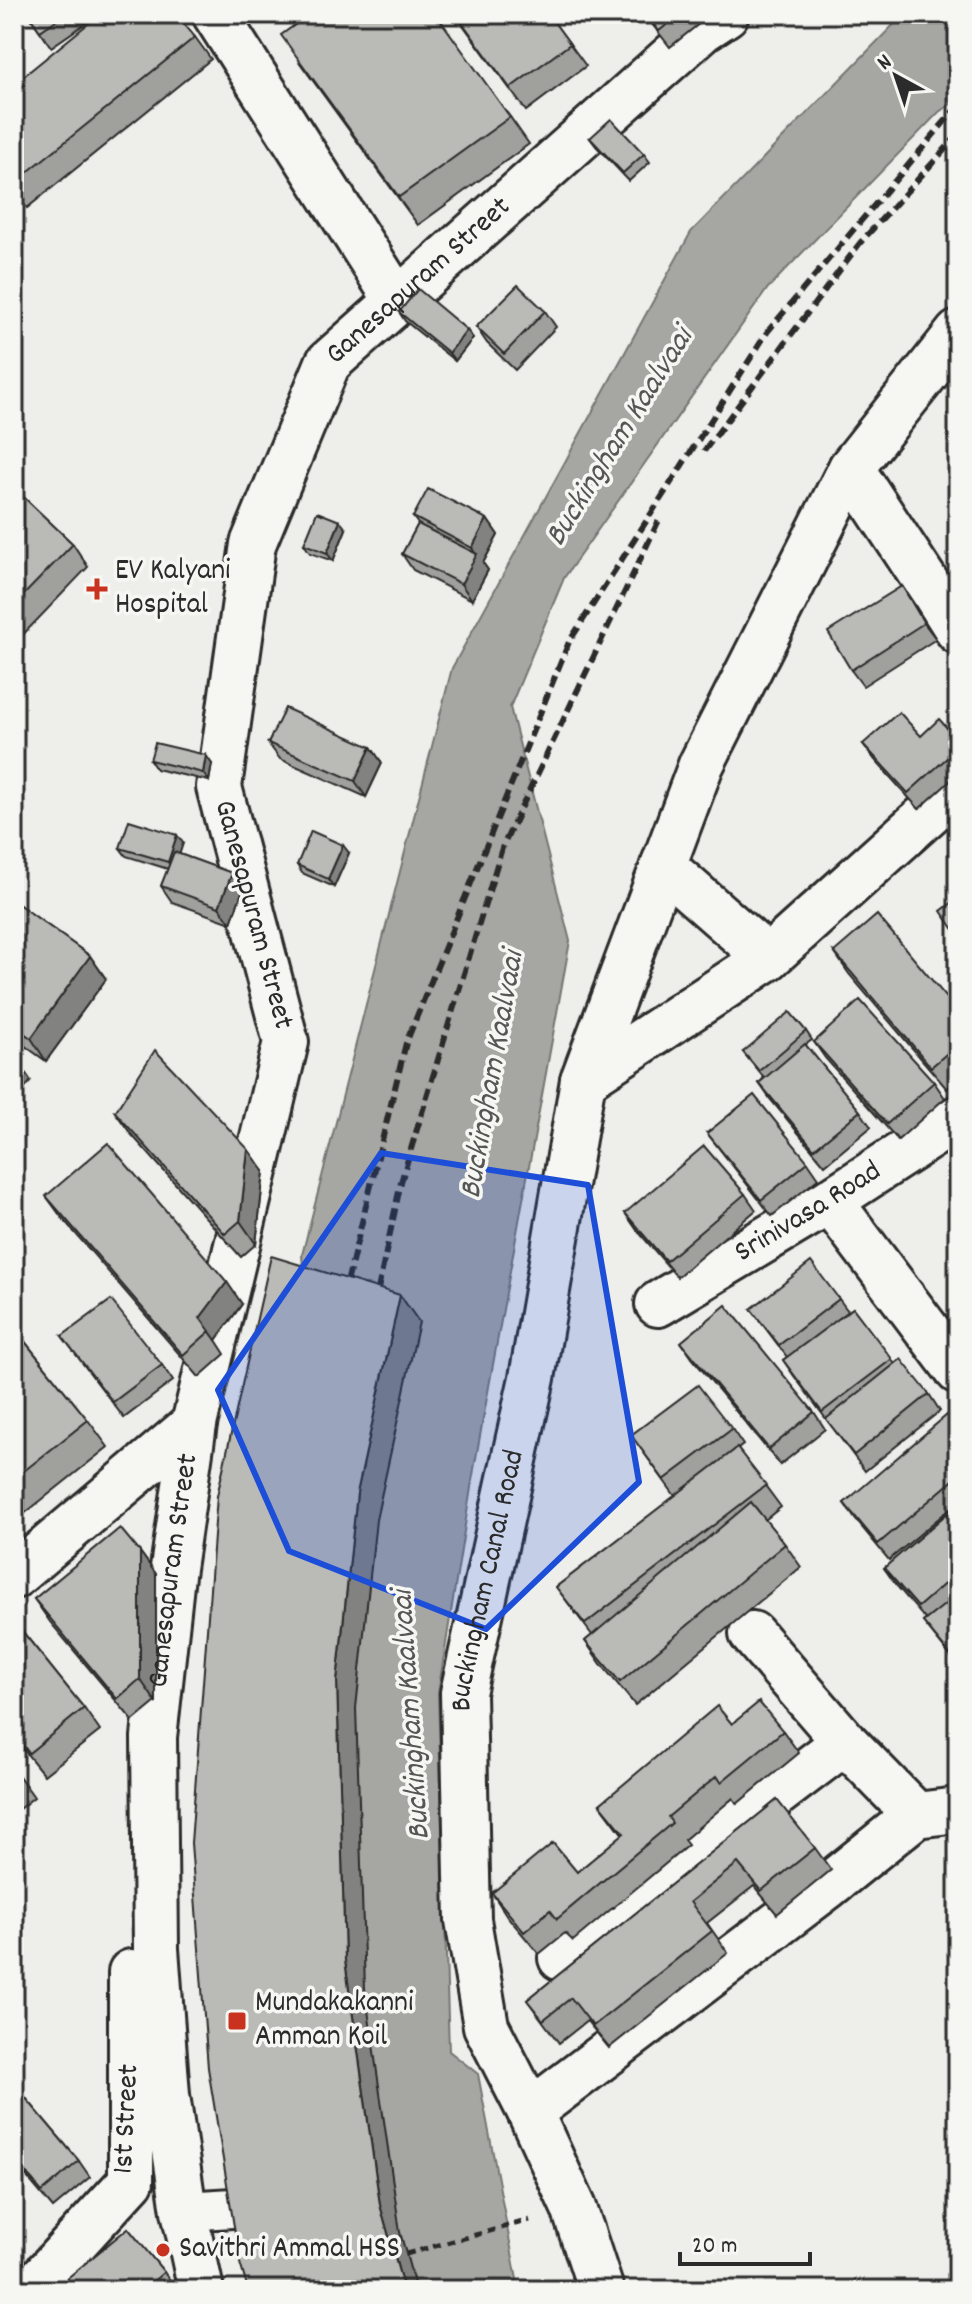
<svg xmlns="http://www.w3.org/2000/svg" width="972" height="2304" viewBox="0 0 972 2304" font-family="Dekko,sans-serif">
<rect width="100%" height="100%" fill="#eeeeea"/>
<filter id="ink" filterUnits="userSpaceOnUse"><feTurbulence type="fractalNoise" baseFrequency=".0125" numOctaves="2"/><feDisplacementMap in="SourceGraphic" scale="16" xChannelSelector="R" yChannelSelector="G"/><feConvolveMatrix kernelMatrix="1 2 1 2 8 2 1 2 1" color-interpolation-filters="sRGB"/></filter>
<g filter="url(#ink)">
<polygon fill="#a6a6a3" stroke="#757573" stroke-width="2" points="904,14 958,14 958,99 939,112 768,288 564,578 510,707 570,941 474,1469 438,1693 449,2051 478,2074 519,2290 386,2290 302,1255 452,668 691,232"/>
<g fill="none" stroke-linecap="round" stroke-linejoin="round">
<g stroke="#2b2b2b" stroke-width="44">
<polyline id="pedestrian" points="184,2211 281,2205"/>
</g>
<g stroke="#2b2b2b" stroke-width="50">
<g id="minor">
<polyline points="215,14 398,302"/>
<polyline points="851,468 958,631"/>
<polyline points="663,866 768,958 958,787"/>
<polyline points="583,1080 768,958"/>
<polyline points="830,1201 958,1371"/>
<path id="s1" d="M658 1304 830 1201 958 1118"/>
<polyline points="14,1576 194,1424"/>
<polyline points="752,1634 845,1742 916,1815"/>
<polyline points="561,1958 845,1742"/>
<polyline points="530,2112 828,1886 916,1815 958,1810"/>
<polyline points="31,2290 131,2181 131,1972"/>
<path id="s2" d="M201 2290 184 2211 167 2095 156 1949 154 1737 172 1575 194 1424 286 1042 219 787 253 544 328 363 703 29 726 14"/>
<path id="s3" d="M601 2290 574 2208 530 2112 486 2026 468 1920 463 1693 532 1378 583 1080 701 765 851 468 958 333"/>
</g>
</g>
<polyline stroke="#2b2b2b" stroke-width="5" stroke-dasharray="8 6" stroke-linecap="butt" points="406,2254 530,2220"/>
<use href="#pedestrian" stroke="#f6f6f2" stroke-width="38"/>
<use href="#minor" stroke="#f6f6f2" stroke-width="44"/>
<g stroke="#2b2b2b" stroke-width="6" stroke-dasharray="12 6" stroke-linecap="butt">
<polyline points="704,451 860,243 958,135"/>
<polyline points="343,1299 406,1043 569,642 768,331 958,106"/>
<polyline points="374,1308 401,1182 502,848 660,518"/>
</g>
</g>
<g fill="#a0a09d" stroke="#2b2b2b" stroke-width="2">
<polygon points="28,14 99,14 51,47"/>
<polygon points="455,14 548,14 586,66 526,111"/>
<polygon points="644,14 694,14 700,23 670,47"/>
<polygon points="195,37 211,59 27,208 14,193 14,84"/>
<polygon points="300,63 510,117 529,144 418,225"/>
<polygon points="590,138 644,154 650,162 629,181 596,146"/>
<polygon points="545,311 556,327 515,370 487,343 476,327"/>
<polygon points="399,312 473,338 455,361 405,321"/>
<polygon points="14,488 73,544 88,567 14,644"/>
<polygon points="413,517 487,519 498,535 483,563 488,570 472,600 413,570 402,554 418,524"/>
<polygon points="346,529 333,561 310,553 304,544"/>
<polygon points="902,586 936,639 863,686 851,670"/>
<polygon points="921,736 958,740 958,774 919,809 875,760 863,744"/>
<polygon points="268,743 371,747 382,763 366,797 280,759"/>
<polygon points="150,760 212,764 209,781 156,769"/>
<polygon points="183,843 179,854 232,873 243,889 231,923 172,902 161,886 168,869 126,856 120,848"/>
<polygon points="349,853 334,887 302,873 297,865"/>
<polygon points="14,901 90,956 106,979 46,1061 14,1038"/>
<polygon points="834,952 958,1011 958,1080 947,1089 849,974"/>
<polygon points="806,1031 812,1040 805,1045 860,1111 871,1127 825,1165 770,1099 759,1083 764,1078 743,1052"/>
<polygon points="814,1042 934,1082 945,1098 898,1140 825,1058"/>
<polygon points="115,1112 264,1171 256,1244 241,1257 131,1134"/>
<polygon points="707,1133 808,1162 819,1178 772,1216"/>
<polygon points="745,1194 756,1210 677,1277 636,1229 625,1213"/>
<polygon points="46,1196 242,1304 216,1340 225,1354 199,1377 62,1218"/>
<polygon points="839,1299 848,1311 853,1308 895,1364 929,1394 940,1411 865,1471 794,1376 783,1360 787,1357 751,1309"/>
<polygon points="14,1328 88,1420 108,1447 14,1522"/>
<polygon points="62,1336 162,1365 173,1381 124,1418"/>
<polygon points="681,1342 814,1412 825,1429 780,1465 692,1358"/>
<polygon points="958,1428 958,1502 889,1560 855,1519 844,1503"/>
<polygon points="732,1429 743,1445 738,1449 781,1507 765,1520 785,1544 801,1567 635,1705 601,1664 585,1641 592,1635 556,1587 675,1496 631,1435"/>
<polygon points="958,1504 958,1666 923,1622 926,1620 895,1584 884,1568"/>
<polygon points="140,1552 156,1574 156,1702 133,1721 50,1622 34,1599"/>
<polygon points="14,1621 84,1708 100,1731 44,1775 14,1738"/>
<polygon points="732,1724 783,1731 799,1753 737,1804 733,1798 684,1840 688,1845 573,1941 565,1933 539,1954 507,1916 492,1893 577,1872 623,1835 600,1804"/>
<polygon points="14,1769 34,1797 14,1813"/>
<polygon points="777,1800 815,1848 831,1870 777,1914 754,1886 707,1923 728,1953 609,2048 587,2021 559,2043 527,2000"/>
<polygon points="14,2084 79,2161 90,2177 53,2208 14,2162"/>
<polygon points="164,2272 177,2290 53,2290"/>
</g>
<g fill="#828280" stroke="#2b2b2b" stroke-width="2">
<polygon points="467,330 473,338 455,361 449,353"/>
<polygon points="487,519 498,535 483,563 488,570 472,600 461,584 476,555 472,548"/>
<polygon points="340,521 346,529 333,561 327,553"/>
<polygon points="902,586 913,602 936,639 924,623"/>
<polygon points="371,747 382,763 366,797 355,781"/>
<polygon points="206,755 212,764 209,781 203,773"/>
<polygon points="177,835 183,843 174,871 168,862"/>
<polygon points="343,845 349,853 334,887 328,879"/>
<polygon points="232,873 243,889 231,923 219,907"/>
<polygon points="90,956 106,979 46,1061 31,1038"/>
<polygon points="16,1059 31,1081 14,1102 14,1061"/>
<polygon points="248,1149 264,1171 256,1244 240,1221"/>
<polygon points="227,1282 242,1304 216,1340 200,1318"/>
<polygon points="400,1295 419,1322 376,1520 356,1708 365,1989 400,2232 416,2290 404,2290 380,2205 345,1961 337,1681 357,1493"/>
<polygon points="140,1552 156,1574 156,1702 140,1679"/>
</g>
<g fill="#babab7" stroke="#2b2b2b" stroke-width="2">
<polygon points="28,14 65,14 40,31"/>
<polygon points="100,14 176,14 195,37 14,183 14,84"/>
<polygon points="293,14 309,14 298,21"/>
<polygon points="310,14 436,14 510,117 399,197 281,35"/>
<polygon points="456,14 548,14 570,44 510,88"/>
<polygon points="645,14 680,14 659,31"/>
<polygon points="611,119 644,154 623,173 590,138"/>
<polygon points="518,285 545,311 504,354 476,327"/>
<polygon points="418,289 467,330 449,353 399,312"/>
<polygon points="14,488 73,544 14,605"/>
<polygon points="428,489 487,519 472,548 413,517"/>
<polygon points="317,512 340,521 327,553 304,544"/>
<polygon points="418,524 477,554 461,584 402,554"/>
<polygon points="902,586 924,623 851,670 828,632"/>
<polygon points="285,708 371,747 355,781 268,743"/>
<polygon points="899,712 921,736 939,719 958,740 958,748 908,793 863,744"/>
<polygon points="155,743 206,755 203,773 150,760"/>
<polygon points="129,820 177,835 168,862 120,848"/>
<polygon points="311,831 343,845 328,879 297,865"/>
<polygon points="174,852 232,873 219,907 161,886"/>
<polygon points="958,898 958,935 941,911"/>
<polygon points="14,901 90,956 31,1038 14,1026"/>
<polygon points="877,915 958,1011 958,1044 931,1067 834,952"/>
<polygon points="860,1000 934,1082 887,1124 814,1042"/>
<polygon points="790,1012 806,1031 759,1071 743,1052"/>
<polygon points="805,1044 860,1111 814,1149 759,1083"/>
<polygon points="155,1050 248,1149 240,1221 225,1234 115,1112"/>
<polygon points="754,1095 808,1162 761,1200 707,1133"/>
<polygon points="108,1143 227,1282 200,1318 210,1331 183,1355 46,1196"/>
<polygon points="704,1146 745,1194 666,1261 625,1213"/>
<polygon points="271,1256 400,1295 357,1493 337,1681 345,1961 380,2205 404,2290 248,2290 240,2263 208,2068 191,1843 217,1496"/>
<polygon points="811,1262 839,1299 779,1345 751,1309"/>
<polygon points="111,1300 162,1365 113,1402 62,1336"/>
<polygon points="726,1305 814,1412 769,1449 681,1342"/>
<polygon points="853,1308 892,1359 822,1412 783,1360"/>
<polygon points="14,1328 88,1420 14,1479"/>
<polygon points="901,1359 929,1394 854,1455 826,1419"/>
<polygon points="698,1385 732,1429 664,1480 631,1435"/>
<polygon points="947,1415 958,1428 958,1476 878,1544 844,1503"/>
<polygon points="737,1448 766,1485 585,1624 556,1587"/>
<polygon points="751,1502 785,1544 620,1682 585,1641"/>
<polygon points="958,1504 958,1572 918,1607 884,1568"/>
<polygon points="120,1528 140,1552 140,1679 117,1699 34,1599"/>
<polygon points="958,1594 958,1651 951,1656 923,1622"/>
<polygon points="14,1621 84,1708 29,1753 14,1735"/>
<polygon points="759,1702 783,1731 721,1782 717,1776 668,1817 672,1823 557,1919 550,1910 524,1932 492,1893 553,1843 577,1872 624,1833 600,1804 717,1706 732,1724"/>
<polygon points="14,1769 18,1774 14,1778"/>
<polygon points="777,1800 815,1848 761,1891 738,1863 690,1902 712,1931 593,2026 571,1998 543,2020 527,2000"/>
<polygon points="958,1902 958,1913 953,1906"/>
<polygon points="14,2084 79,2161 42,2192 14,2159"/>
<polygon points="128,2228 164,2272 143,2290 53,2290"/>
</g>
</g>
<path fill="#1d4ed8" fill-opacity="0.2" stroke="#1d4ed8" stroke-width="6" stroke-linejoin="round" d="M381 1153 588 1185 639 1482 486 1629 289 1551 218 1390Z"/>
<g fill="#c8321e" stroke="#f6f6f2" stroke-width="3">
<path d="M93 577h8v8h8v8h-8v8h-8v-8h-8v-8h8z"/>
<rect x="227" y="2011" width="20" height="20" rx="4"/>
<circle cx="163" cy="2250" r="8"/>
</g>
<g text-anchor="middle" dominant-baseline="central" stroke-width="7" stroke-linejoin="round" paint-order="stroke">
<g font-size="30" fill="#2b2b2b" stroke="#f6f6f2">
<text stroke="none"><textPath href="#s2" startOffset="2092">Ganesapuram Street</textPath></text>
<text transform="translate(252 915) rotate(75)">Ganesapuram Street</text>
<text stroke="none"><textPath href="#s1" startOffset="176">Srinivasa Road</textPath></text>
<text stroke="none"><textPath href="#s2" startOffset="724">Ganesapuram Street</textPath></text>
<text stroke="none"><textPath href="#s3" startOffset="738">Buckingham Canal Road</textPath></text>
<text transform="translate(128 2119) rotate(-87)">1st Street</text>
</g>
<g font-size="30" fill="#2b2b2b" stroke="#f6f6f2" text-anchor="start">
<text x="115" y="572">EV Kalyani<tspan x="115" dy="34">Hospital</tspan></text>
<text x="255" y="2004">Mundakakanni<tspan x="255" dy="34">Amman Koil</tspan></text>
<text x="179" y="2250">Savithri Ammal HSS</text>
</g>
<g font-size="32" font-style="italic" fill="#565655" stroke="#f6f6f2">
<text transform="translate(621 438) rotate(-58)">Buckingham Kaalvaai</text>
<text transform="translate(494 1075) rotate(-80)">Buckingham Kaalvaai</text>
<text transform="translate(413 1715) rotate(-94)">Buckingham Kaalvaai</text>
</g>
</g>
<rect width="972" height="2304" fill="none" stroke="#f6f6f2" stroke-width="48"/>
<rect x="24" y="24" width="924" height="2256" fill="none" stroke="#2b2b2b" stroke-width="3" filter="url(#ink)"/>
<g transform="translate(896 76) rotate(320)" stroke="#f6f6f2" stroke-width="6" paint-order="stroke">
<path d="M0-6L14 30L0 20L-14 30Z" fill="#2b2b2b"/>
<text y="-12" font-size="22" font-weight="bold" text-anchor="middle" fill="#2b2b2b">N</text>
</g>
<path d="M680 2252v12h130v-12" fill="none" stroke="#2b2b2b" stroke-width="4"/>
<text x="692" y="2252" font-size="24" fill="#2b2b2b" stroke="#f6f6f2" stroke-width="6" paint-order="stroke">20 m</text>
</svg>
